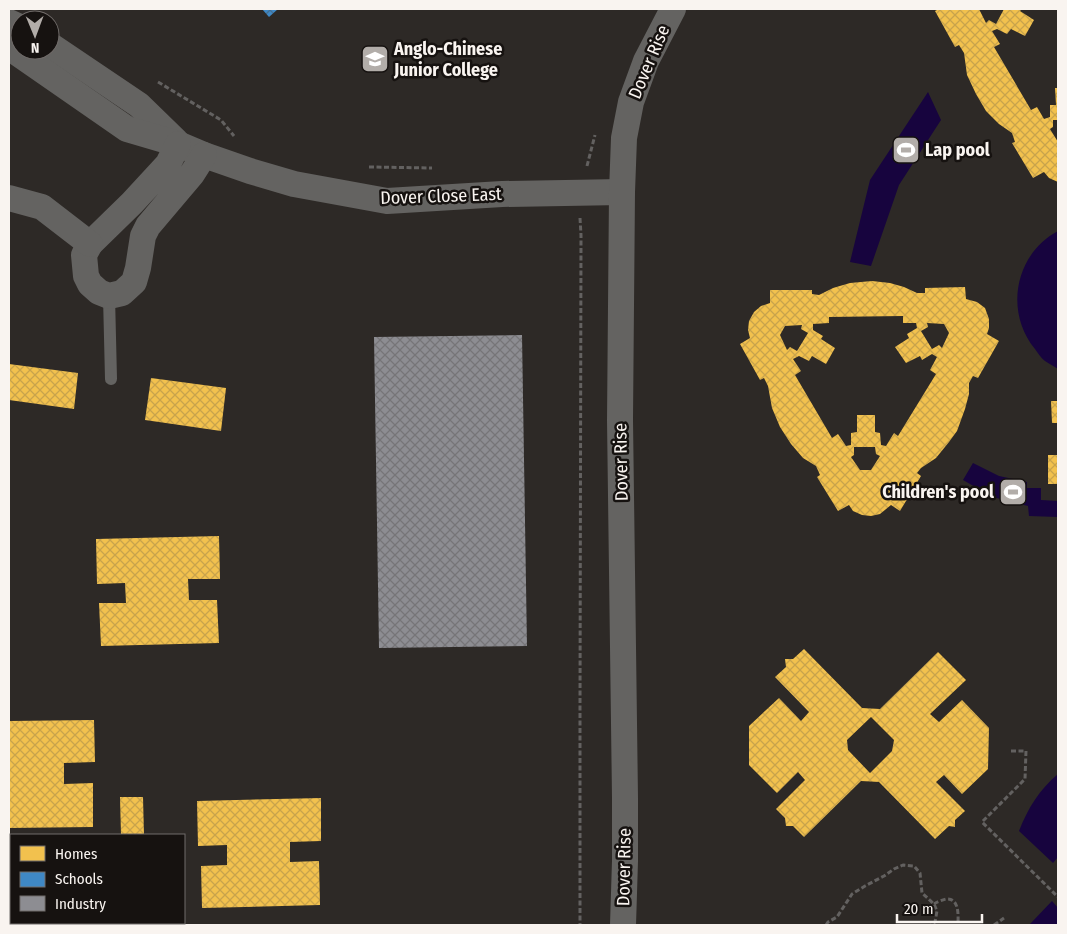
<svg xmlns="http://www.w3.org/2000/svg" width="1067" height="934" viewBox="0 0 1067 934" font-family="'Fira Sans Condensed',sans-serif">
<defs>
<pattern id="homes-cross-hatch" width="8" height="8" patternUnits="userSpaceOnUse" patternTransform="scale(1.25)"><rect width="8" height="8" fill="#f2c14e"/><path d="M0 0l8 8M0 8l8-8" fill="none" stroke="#c8a34c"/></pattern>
<pattern id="schools-cross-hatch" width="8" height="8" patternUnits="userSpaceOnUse" patternTransform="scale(1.25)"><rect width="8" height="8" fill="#3f88c5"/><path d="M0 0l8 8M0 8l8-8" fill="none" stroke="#446f93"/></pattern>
<pattern id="industry-cross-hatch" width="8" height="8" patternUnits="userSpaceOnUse" patternTransform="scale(1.25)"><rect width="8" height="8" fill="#8d8d92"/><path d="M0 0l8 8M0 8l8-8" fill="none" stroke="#767578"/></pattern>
</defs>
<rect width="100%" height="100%" fill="#2d2926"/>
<g fill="#17043e">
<polygon points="928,92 941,120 899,185 871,266 850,262 870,180"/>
<path d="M1058 231V369C1054 366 1049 364 1045 361 1041 358 1038 353 1035 349 1004 311 1015 254 1058 231Z"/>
<polygon points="973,463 999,476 1027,482 1027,488 1041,488 1041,500 1058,501 1058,517 1029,516 1028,506 993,497 963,480"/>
<path d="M1058 774V857L1053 863 1019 831C1028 808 1039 790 1058 774Z"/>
<polygon points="1052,901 1058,908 1058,925 1031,925 1030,924"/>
</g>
<g fill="url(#homes-cross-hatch)" fill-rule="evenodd">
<polygon points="939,9 979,9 986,23 989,20 996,24 1004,9 1022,9 1020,11 1034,20 1025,36 1011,29 1007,34 997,29 992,31 1000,44 994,47 1031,110 1037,107 1044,119 1050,117 1050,105 1056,105 1055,88 1058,88 1058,120 1053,120 1053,127 1050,129 1058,142 1058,182 1049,178 1044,172 1033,178 1012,143 1015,142 1012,133 999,124 986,111 976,94 967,75 964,53 959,45 955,47 935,11"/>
<path d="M872 281 890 283 904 287 917 293H925V288L965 287 966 299 977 302 985 308 989 319V328L987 334 999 341 978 378 973 376 969 383V394L965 409 957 431 949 442 936 458 921 468 917 473 921 476 900 511 891 505 880 514 871 516 862 515 853 511 849 505 838 511 817 477 820 475 816 466 803 458 791 444 780 427 772 408 768 386 764 378 760 380 740 344 750 338 748 330 749 321 754 312 761 306 770 303V290H812V294L819 295 833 288 850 283ZM903 316V323H916L917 328 907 334 909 338 895 347 906 363 920 356 922 360 932 354 937 357 930 370 936 374 898 436 894 433 886 446 881 445 880 433 875 432V415H857V432L851 433V445L846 446 838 434 832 438 795 375 801 371 793 359 799 356 809 361 812 356 826 364 835 348 821 339 823 336 813 330V324L829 323V317ZM927 323 944 324 949 333 942 348 939 345 932 349 921 331 928 327ZM802 325 801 329 808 333 797 351 790 347 787 350 780 335 785 326ZM854 447H875L876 454 880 456 871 470H860L851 457 854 455Z"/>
<polygon points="9,364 78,373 74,409 9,400"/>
<polygon points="151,378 226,388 221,431 145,420"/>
<polygon points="1051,401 1058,401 1058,423 1052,423"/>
<rect x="1048" y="455" width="10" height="29"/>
<polygon points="219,536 220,579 188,579 189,600 217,600 219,643 101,646 99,603 126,603 125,583 97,584 96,539"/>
<path d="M804 649 862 708 880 709 938 652 966 680 930 714 939 722 962 700 989 728 988 769 962 794 944 775 936 782 965 811 955 820V827L949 826 935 839 879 782 861 781 804 837 793 826H786L785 818 776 809 805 780 798 772 777 793 749 765V726L779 698 801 721 809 712 775 677 786 667 785 659H793ZM871 717 894 740 892 751 870 773 848 750 847 740Z"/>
<polygon points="94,720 95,762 64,763 64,784 93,783 93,827 9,828 9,721"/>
<polygon points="120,797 143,797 144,835 121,835"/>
<polygon points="321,798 321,841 290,842 290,862 319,861 320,905 202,908 201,866 227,865 227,845 198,846 197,801"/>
</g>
<polygon fill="url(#schools-cross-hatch)" points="262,9 278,9 269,17"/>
<polygon fill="url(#industry-cross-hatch)" points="522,335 527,646 379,648 374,337"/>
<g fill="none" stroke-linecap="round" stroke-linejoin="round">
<g stroke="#636160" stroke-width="3" stroke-dasharray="5 2.5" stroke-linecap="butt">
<polyline points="158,82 221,120 234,136"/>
<polyline points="587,166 595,135"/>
<polyline points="369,167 432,168"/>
<polyline points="580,218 581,235 580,709 580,925"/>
<polyline points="1011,751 1026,751 1025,779 982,822 1058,897"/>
<path d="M934 904C937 902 942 900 946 899 960 898 958 916 958 925"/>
<polyline points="826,925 828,922 837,917 852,894 865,886 884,876 894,869 903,865 914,866 920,873 922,893 934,904 937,911 935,922 931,925"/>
<polyline points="994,925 1004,918"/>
</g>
<polyline stroke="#646361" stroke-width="12" points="109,296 111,379"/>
<g stroke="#646361" stroke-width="26">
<polyline points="9,22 20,27"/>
<polyline points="50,45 139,105 176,141"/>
<polyline points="9,49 16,52 127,129 178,144 204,155 250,171 294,184 387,201 502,194 622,192"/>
<polyline points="178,144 168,164 132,203 90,244 84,255 86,276 90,284 99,292 109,296 122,293 134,282 138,268 143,236 148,226 192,174 204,155"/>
<polyline points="9,198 42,207 90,244"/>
<polyline points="623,925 625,861 625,798 620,420 622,192 624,138 631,102 646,61 673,9"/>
</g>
</g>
<defs>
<g id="university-square" transform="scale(1.4375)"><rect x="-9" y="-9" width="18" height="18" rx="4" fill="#b2ada9" stroke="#161210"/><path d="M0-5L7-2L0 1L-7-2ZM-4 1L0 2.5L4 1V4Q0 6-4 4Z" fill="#fff"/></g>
<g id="stadium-square" transform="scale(1.4375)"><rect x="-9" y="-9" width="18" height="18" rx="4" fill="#b2ada9" stroke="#161210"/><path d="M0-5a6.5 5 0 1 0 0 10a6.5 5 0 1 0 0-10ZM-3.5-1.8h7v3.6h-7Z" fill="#fff"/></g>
</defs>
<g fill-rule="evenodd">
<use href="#university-square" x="375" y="59"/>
<use href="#stadium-square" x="906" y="150"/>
<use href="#stadium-square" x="1013" y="492"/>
</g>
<g text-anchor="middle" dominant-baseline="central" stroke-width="5" stroke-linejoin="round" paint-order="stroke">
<g font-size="18" font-weight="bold" fill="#f9f4f0" stroke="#161210" text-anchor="start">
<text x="394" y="49">Anglo-Chinese<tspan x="394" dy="21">Junior College</tspan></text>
<text x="925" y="150">Lap pool</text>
<text x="994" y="492" text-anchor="end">Children's pool</text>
</g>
<g font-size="18" fill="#f9f4f0" stroke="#161210">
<text transform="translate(649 62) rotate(-67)">Dover Rise</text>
<text transform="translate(441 196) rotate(-2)">Dover Close East</text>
<text transform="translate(621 462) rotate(-91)">Dover Rise</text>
<text transform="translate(624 867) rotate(-89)">Dover Rise</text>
</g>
</g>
<rect width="1067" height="934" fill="none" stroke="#f9f4f0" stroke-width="20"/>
<rect x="10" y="834" width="175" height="90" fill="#161210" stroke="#716c6a"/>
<rect x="20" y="846" width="25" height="15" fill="#f2c14e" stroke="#716c6a"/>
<text x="55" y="859" font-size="15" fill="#f9f4f0">Homes</text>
<rect x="20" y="872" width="25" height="15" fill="#3f88c5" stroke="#716c6a"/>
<text x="55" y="884" font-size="15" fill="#f9f4f0">Schools</text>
<rect x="20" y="896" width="25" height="15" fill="#8d8d92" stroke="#716c6a"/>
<text x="55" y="909" font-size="15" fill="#f9f4f0">Industry</text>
<g transform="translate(35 35) rotate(179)"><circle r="24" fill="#161210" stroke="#716c6a"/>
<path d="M0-4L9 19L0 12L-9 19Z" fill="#b2ada9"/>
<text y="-8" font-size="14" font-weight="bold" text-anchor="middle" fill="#f9f4f0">N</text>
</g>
<path d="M897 914v8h85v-8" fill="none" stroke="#f9f4f0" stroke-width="2.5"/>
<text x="904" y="914" font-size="15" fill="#f9f4f0" stroke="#161210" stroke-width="4" paint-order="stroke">20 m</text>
</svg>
